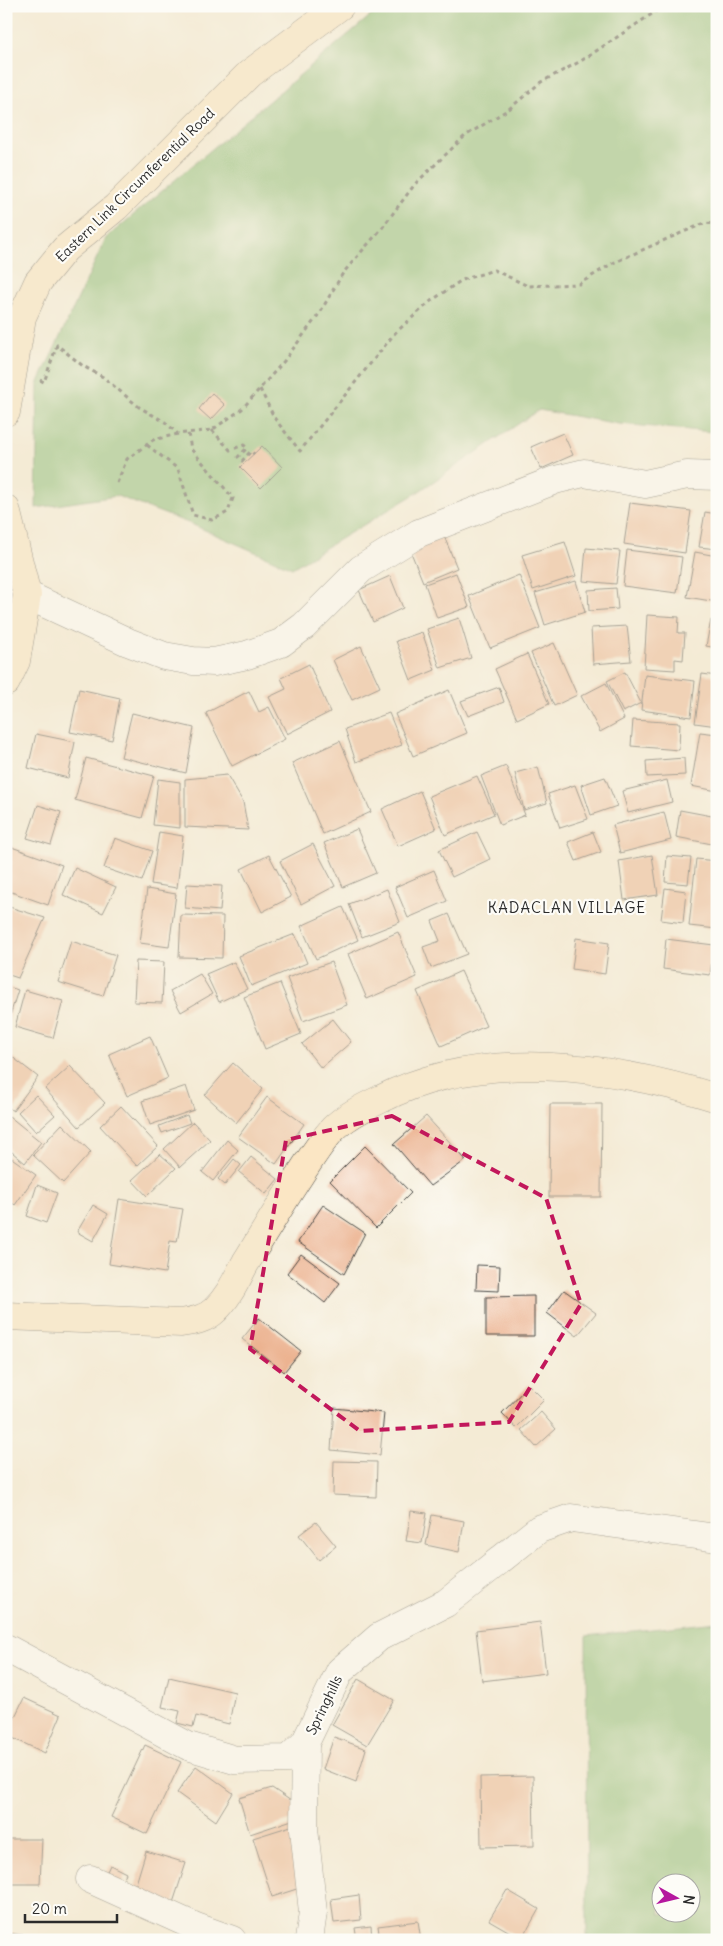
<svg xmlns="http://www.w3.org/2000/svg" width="723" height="1946" viewBox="0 0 723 1946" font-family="Delius,sans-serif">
<rect width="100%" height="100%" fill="#fdfcf7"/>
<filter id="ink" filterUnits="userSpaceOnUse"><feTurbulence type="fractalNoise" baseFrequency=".02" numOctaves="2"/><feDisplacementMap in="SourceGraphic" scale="10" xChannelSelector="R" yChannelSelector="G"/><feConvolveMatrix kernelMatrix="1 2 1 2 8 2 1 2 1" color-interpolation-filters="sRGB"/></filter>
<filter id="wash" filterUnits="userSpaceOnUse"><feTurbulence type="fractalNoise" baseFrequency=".0096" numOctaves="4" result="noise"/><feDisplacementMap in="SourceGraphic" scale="20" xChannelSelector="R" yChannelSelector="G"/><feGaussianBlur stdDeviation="1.12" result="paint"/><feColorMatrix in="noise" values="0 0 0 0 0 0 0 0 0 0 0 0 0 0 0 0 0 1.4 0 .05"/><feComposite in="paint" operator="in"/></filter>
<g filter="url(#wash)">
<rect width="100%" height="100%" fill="#f4ebd6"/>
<g fill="#86bb75" stroke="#587350" fill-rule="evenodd">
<polygon points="382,6 717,6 717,429 713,432 619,424 539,410 415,494 292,568 191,524 117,496 36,508 38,384 106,238"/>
<path d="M717 1622V1940H587L586 1636ZM660 1884H690V1914H660Z"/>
</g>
<g id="blocks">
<g fill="#ecb391">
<polygon points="212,393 225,405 211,420 199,409"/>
<polygon points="563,433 573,455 541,469 531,447"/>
<polygon points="262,446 282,467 261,488 240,467"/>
<polygon points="630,503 691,511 685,553 624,544"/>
<polygon points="705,512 717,514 717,549 699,547"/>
<polygon points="444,536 457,568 423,582 410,550"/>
<polygon points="565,542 576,576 533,590 522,555"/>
<polygon points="586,548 620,551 616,584 583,581"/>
<polygon points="627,550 682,557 677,593 623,586"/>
<polygon points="695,552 717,556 717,602 687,597"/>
<polygon points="456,573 469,607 437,618 425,584"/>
<polygon points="519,575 540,628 490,648 469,596"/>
<polygon points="390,576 403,608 373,622 359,590"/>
<polygon points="576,581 585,612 545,625 535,593"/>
<polygon points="616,588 618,609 589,611 588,590"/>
<polygon points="647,615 679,617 678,633 685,633 683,660 675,659 675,670 644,668"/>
<polygon points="459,618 471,658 440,668 427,629"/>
<polygon points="711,620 717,621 717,648 706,646"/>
<polygon points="627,626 631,661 593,664 591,628"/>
<polygon points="422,632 435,670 411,680 396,641"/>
<polygon points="554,643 577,695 554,706 531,653"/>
<polygon points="361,646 380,687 352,700 333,660"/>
<polygon points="527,654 549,704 517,719 495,669"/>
<polygon points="309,664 330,712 287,734 269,697 286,689 281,678"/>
<polygon points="625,672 641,703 623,712 607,681"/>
<polygon points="702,674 717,676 717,726 695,723"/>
<polygon points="645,675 695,681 691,717 641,710"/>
<polygon points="606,683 624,719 600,732 581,696"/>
<polygon points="499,687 504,702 468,716 461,701"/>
<polygon points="79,689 120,698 112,740 70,732"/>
<polygon points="449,690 467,733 413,756 395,714"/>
<polygon points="249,691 259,712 269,707 285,739 232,766 206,713"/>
<polygon points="132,713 194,728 186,773 121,757"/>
<polygon points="389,713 402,745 356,762 345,729"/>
<polygon points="633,720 680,723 679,750 631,746"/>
<polygon points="700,732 717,734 717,791 691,786"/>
<polygon points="36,734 75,742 68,778 28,768"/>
<polygon points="340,741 371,812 323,834 292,763"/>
<polygon points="86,758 154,776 142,818 75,800"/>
<polygon points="684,758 685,775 647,777 646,761"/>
<polygon points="506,766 525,815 500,825 481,776"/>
<polygon points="538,767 547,803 524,810 515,773"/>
<polygon points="227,775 243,802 248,830 185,827 185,779"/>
<polygon points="477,776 494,814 445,835 429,796"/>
<polygon points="605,777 617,806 591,815 581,785"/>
<polygon points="158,779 180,782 180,828 153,825"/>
<polygon points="667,780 672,802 628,813 622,791"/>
<polygon points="575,785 588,819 560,828 548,794"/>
<polygon points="420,791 436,829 398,846 382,809"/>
<polygon points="38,805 61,812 51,845 27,838"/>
<polygon points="680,810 717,817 717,845 676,837"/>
<polygon points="664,812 671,840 620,853 613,825"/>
<polygon points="357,829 376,873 343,887 324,843"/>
<polygon points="159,832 183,836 177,888 151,884"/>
<polygon points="477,832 490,859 452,877 439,850"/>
<polygon points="593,832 601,852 576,861 568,842"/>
<polygon points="115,838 152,851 142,881 104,868"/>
<polygon points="313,844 335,886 301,904 280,861"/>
<polygon points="6,845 62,865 48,905 6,890"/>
<polygon points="269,855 291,897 262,912 241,869"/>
<polygon points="652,855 658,895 624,900 619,861"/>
<polygon points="667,856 691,858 688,884 665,882"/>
<polygon points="696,859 717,861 717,929 689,926"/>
<polygon points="75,868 116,887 103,913 63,895"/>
<polygon points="434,870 447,901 408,918 395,887"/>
<polygon points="187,884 222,886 220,911 185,908"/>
<polygon points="665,888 686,891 683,923 661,920"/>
<polygon points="147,889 176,894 169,947 140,943"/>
<polygon points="387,889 400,922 362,937 349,904"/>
<polygon points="6,906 45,918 18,978 6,974"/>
<polygon points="343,907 358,940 316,959 301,926"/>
<polygon points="449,914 467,954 431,968 423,947 440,941 432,921"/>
<polygon points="181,915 223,916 222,958 179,957"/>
<polygon points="398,932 417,977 367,999 348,954"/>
<polygon points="295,934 307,963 251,986 239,956"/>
<polygon points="576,938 609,943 605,974 572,969"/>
<polygon points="666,939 714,945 710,975 663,969"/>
<polygon points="71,941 116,955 103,996 58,982"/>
<polygon points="136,961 164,962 162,1003 134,1002"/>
<polygon points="234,962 247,989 219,1002 206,974"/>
<polygon points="331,962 347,1005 303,1021 287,978"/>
<polygon points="461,971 486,1026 441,1046 417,991"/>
<polygon points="200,974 212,994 181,1012 170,991"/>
<polygon points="280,983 301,1034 265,1049 244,997"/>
<polygon points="6,986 18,990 8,1022 6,1021"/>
<polygon points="25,990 63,1001 53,1038 15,1027"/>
<polygon points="333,1019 351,1042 321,1068 302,1044"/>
<polygon points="150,1036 168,1078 127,1096 109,1054"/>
<polygon points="6,1052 38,1077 13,1111 6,1106"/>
<polygon points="233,1063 263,1089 236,1123 205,1095"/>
<polygon points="70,1066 105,1103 79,1127 45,1089"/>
<polygon points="186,1086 194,1110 150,1125 142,1101"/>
<polygon points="36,1095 55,1115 36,1132 18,1112"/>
<polygon points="267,1097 304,1124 276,1164 238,1137"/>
<polygon points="550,1104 602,1104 601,1197 549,1197"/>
<polygon points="121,1106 158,1146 137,1166 100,1126"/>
<polygon points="187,1115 190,1123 162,1133 159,1126"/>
<polygon points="9,1116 41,1142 25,1163 6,1147 6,1120"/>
<polygon points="426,1116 466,1160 430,1186 394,1144"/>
<polygon points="193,1122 210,1140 180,1167 164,1149"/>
<polygon points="62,1124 91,1152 63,1183 33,1155"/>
<polygon points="227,1140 238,1150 213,1181 202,1172"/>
<polygon points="365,1146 411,1193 376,1228 330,1181"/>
<polygon points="6,1154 36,1175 15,1205 6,1199"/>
<polygon points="160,1154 176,1168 147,1196 132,1180"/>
<polygon points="251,1157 278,1179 266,1194 239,1172"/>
<polygon points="234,1159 241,1165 225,1185 218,1179"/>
<polygon points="37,1185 57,1193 46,1223 27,1216"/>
<polygon points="119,1199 183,1209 177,1242 170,1241 165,1273 109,1264"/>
<polygon points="93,1205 108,1214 93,1241 77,1232"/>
<polygon points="323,1205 365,1233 344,1274 298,1242"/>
<polygon points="301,1254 340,1283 325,1303 287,1273"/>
<polygon points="477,1265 500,1266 499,1291 476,1290"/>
<polygon points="564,1290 596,1313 577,1336 547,1313"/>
<polygon points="534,1296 534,1336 486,1336 486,1297"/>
<polygon points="259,1318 301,1351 284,1372 242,1339"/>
<polygon points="529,1385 544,1400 516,1428 502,1413"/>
<polygon points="334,1408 384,1413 380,1455 331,1450"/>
<polygon points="541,1412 556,1429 536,1447 521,1430"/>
<polygon points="334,1461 377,1462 376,1497 333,1495"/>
<polygon points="411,1511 427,1513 422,1543 406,1541"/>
<polygon points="432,1515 464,1521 459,1552 426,1545"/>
<polygon points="316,1522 336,1546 319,1560 299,1535"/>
<polygon points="540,1622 546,1673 482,1681 476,1630"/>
<polygon points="169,1677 235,1692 229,1724 196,1716 193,1727 177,1723 180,1711 162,1707"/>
<polygon points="358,1679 394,1700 367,1745 332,1725"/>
<polygon points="24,1698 61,1715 45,1753 6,1735"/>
<polygon points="334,1737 366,1749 356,1782 323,1769"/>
<polygon points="145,1745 181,1762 147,1834 111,1817"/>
<polygon points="196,1766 233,1793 216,1821 177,1793"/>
<polygon points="533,1776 534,1846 481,1847 480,1777"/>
<polygon points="272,1788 294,1803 301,1817 250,1834 239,1798"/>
<polygon points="291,1826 309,1885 272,1897 253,1838"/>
<polygon points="6,1839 42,1839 40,1884 6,1884"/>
<polygon points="146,1851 186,1863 171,1909 132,1897"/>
<polygon points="110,1865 126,1873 119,1888 103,1880"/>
<polygon points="507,1890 539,1909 522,1939 489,1920"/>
<polygon points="359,1895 361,1920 334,1923 331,1899"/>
<polygon points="418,1921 421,1940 380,1940 378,1926"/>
<polygon points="371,1926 372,1940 357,1940 355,1928"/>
<polygon points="6,1933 57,1939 56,1940 6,1940"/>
</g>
</g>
</g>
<g filter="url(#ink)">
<use href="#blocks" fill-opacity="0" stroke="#494845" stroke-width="1"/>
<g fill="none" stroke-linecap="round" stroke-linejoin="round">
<g stroke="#494845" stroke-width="29">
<g id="minor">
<polyline points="27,595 128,642 164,656 193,661 214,662 247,655 281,643 304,626 361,569 419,533 555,480 584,473 645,484 687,475 717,476"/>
<polyline points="6,1648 188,1746 235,1760 288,1759 305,1743 340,1671 379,1637 446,1603 539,1529 571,1518 717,1538"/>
<polyline points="305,1743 304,1829 313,1912 309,1940"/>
<polyline points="90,1879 196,1927 232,1940"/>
</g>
</g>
<g stroke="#494845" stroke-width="29">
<g id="secondary">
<polyline points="6,412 22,317 38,282 65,249 116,207 249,74 340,6"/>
<polyline points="6,509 27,595 16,661 6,682"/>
<path d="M6 1316 181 1323C194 1321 206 1319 215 1310 229 1297 237 1278 246 1262 264 1233 281 1204 300 1175 310 1160 320 1143 333 1129 346 1116 364 1107 381 1099 483 1047 611 1065 717 1098"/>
</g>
</g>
<g stroke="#494845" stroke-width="3" stroke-dasharray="4 4" stroke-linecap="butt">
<polyline points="40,380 44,382 57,345 83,366 103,377 139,407 165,422 178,434"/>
<polyline points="260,389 275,419 300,451 395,333 431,301 462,280 494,270 528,286 579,284 613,263 667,239 705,223 717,224"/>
<polyline points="212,430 230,450 244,445 247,448 238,457 242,461 251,451 254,454"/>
<polyline points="147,445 178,469 193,515 212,520 228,512 233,498 191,449 188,433"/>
<polyline points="117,483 127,459 153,440 178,434 212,430 242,409 284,361 319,314 343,273 382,228 415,184 465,136 509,109 541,82 581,61 664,6"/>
</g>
<use href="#minor" stroke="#fff" stroke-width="28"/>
<use href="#secondary" stroke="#fbe6c4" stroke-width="28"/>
</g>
</g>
<path d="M0 0H723V1946H0ZM392 1116 546 1198 581 1304 509 1422 360 1431 250 1349 286 1140Z" fill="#f4ebd6" fill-opacity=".55" fill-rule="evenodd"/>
<path fill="none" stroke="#c2185b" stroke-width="4" stroke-dasharray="10 6" stroke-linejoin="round" d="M392 1116 546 1198 581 1304 509 1422 360 1431 250 1349 286 1140Z"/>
<g text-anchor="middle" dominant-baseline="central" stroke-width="4.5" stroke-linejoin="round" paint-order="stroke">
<g font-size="14" fill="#2b2b2b" stroke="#fdfcf7">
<text transform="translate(135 185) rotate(-44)">Eastern Link Circumferential Road</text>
<text transform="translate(324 1705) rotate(-64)">Springhills</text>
</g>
<g font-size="15" letter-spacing="1" fill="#2b2b2b" stroke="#fdfcf7">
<text x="567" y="907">KADACLAN VILLAGE</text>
</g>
</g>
<rect width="723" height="1946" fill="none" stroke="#fdfcf7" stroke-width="25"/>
<g transform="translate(676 1898) rotate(98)"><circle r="24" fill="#fdfcf7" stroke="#a9a8a5"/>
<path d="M0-4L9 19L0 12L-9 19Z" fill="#b5179e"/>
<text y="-8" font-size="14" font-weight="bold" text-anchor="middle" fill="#2b2b2b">N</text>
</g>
<path d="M25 1914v8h92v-8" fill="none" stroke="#2b2b2b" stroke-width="2.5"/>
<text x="32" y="1914" font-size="15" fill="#2b2b2b" stroke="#fdfcf7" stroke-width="4" paint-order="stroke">20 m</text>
</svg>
